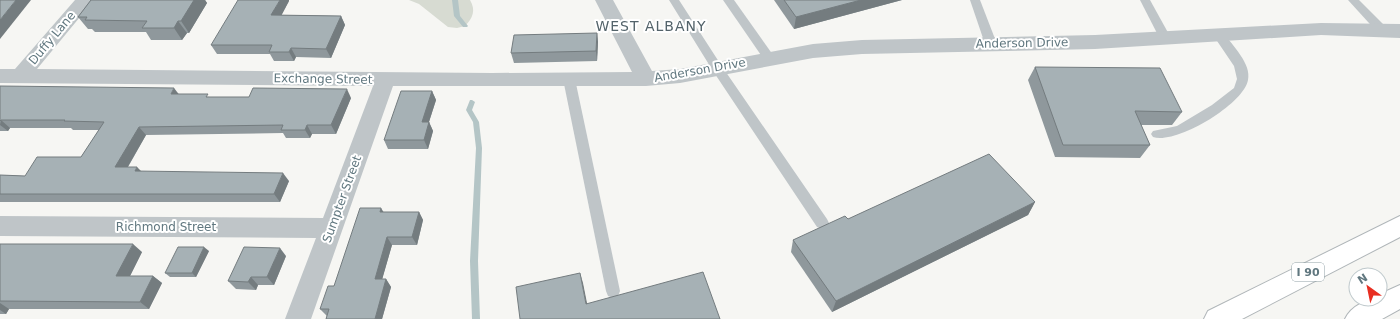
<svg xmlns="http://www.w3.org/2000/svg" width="1400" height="319" viewBox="0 0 1400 319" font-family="'DejaVu Sans',sans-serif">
<rect width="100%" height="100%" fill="#f6f6f3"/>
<path fill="#d7dbd2" d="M409 0H470C476 10 473 18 465 26L457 28 448 27 419 4Z"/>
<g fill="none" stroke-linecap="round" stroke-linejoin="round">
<g fill="#b4c5c6" fill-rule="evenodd">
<polygon points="452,0 458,0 460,16 468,26 467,27 463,27 454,16"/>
<polygon points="470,100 472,100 475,102 472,110 479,122 482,148 478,261 480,319 472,319 470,261 476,148 473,122 466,110"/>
</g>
<g stroke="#b0b6b9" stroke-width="2">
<g id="motorway">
<polygon points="1400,216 1400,237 1242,319 1204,319 1208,311"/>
<path d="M1400 285V309L1382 319H1345C1351 306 1366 299 1380 299V294Z"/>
</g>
</g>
<g fill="#bfc5c8" fill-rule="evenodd">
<polygon points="669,0 679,0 721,65 827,219 829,223 827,227 822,229 817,227 713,71"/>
<polygon points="723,0 734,0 773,55 775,58 773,61 765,61"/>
<polygon points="970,0 980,0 997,44 995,47 991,48 985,44"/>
<polygon points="1140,0 1150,0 1171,38 1169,41 1161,41"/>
<polygon points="1348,0 1359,0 1387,28 1389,31 1387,34 1379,34"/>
<path d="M1219 31 1223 32C1232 45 1252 64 1248 80 1244 104 1176 145 1153 137L1151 134 1153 131 1177 126 1212 105 1234 88 1237 79 1234 66 1213 35Z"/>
<polygon points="569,75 573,76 575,79 620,291 618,296 613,298 608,296 606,291 563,79 565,76"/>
</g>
<polygon fill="#bfc5c8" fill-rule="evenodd" points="75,0 94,0 37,69 492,73 632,72 595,0 613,0 652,71 680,69 813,44 862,40 1095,35 1321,23 1400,24 1400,38 1321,35 1095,49 862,54 813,58 680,83 646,86 393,86 311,319 285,319 316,238 0,236 0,216 323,218 373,86 0,83 0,69 15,69"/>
<use href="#motorway" fill="#fff" fill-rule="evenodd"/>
</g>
<g fill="#8f989c">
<polygon points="90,0 205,0 207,3 189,33 187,33 182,40 151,40 146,32 95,32 92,29 88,29 78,17 90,1"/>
<polygon points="774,0 902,0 794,29"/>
<polygon points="289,1 281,15 341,16 345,25 331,58 296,57 294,61 274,61 270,54 217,54 211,45"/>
<polygon points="597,33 598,42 597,61 514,63 511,53"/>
<polygon points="1035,67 1182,112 1172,125 1141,125 1150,145 1140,158 1055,157 1028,80"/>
<polygon points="0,86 178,94 210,97 351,98 336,134 312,134 310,138 286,138 283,133 146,135 128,167 141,172 289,181 280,202 0,202 0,175 25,176 81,157 99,130 73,130 71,128 10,128 8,131 0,131"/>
<polygon points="432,91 436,100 429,122 433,131 428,149 388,149 384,140"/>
<polygon points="1035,202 1028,215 832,312 791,252 793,240 848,219"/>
<polygon points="384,212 419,212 423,220 417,245 392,245 382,279 386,279 391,287 382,319 326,319 327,316 320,309 334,286"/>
<polygon points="0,244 142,252 130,276 153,276 162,283 149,309 9,309 6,314 0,314"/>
<polygon points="209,251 196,277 170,277 165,273"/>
<polygon points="286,256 274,285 258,285 256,290 236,289 228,281"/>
</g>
<g fill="#747c7f">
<polygon points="16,0 31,0 0,39 0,20"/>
<polygon points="194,0 205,0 207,3 189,33 181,21"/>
<polygon points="280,0 289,0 289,1 277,24 271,15"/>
<polygon points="861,0 902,0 794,29 796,17"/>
<polygon points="341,16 345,25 331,58 326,49"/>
<polygon points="178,21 187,33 182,40 174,28"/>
<polygon points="597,33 598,42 597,61 596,51"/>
<polygon points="291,48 296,57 294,61 289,52"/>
<polygon points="174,88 181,97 171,94"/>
<polygon points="347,89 351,98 336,134 331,125"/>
<polygon points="432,91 436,100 426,131 422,122"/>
<polygon points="1,120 10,128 8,131 0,125"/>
<polygon points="429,122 433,131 428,149 424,140"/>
<polygon points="307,125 312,134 310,138 305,130"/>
<polygon points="139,127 146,135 123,175 115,167"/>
<polygon points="137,167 145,175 135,171"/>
<polygon points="283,173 289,181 280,202 274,194"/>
<polygon points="1035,202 1028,215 832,312 836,301"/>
<polygon points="381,208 386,216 380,212"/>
<polygon points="419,212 423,220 417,245 412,237"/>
<polygon points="387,237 392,245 380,287 375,279"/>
<polygon points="133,244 142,252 126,284 116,276"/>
<polygon points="204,247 209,251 196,277 192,273"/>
<polygon points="280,248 286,256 274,285 267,277"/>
<polygon points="580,273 583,283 589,313 586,304"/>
<polygon points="153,276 162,283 149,309 140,302"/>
<polygon points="251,277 258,285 256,290 248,282"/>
<polygon points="386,279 391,287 382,319 375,319"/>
<polygon points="0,303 9,309 6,314 0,310"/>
</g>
<g fill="#a6b1b5" stroke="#747c7f">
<polygon points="0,0 16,0 0,20"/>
<polygon points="91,0 194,0 181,21 178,21 174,28 142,28 147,21 85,20 87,17 78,17"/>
<polygon points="238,0 280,0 271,15 341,16 326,49 291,48 289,52 269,52 272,45 211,45"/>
<polygon points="784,0 861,0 796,17"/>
<polygon points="597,33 596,51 511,53 514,35"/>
<polygon points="1035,67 1160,68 1182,112 1135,111 1150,145 1063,145"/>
<polygon points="0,86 174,88 171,94 208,94 206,97 249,97 253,88 347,89 331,125 307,125 305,130 281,130 283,125 139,127 115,167 137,167 135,171 283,173 274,194 0,194 0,175 25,176 37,157 81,157 104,122 64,121 65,120 1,120 0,121"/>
<polygon points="401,91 432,91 422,122 429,122 424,140 384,140"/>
<polygon points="989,154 1035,202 836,301 793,240 845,216 848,219"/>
<polygon points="360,208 381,208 380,212 419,212 412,237 387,237 375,279 386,279 375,319 326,319 329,309 320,309 328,286 334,286"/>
<polygon points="0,244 133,244 116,276 153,276 140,302 0,301"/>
<polygon points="178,247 204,247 192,273 165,273"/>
<polygon points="244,247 280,248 267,277 251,277 248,282 228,281"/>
<polygon points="703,272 720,319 520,319 516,287 580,273 586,304"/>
</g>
<g text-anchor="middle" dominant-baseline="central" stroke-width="4" stroke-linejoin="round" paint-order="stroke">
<rect fill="#fff" stroke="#90a0a5" stroke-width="1" x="1292" y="263" width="32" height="18" rx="3"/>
<g font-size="11" font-weight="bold" fill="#60777f">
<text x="1308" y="272">I 90</text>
</g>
<g font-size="12" fill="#60777f" stroke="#fff">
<text transform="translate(52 38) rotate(-50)">Duffy Lane</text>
<text transform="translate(1022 43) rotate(-1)">Anderson Drive</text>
<text transform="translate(700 70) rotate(-10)">Anderson Drive</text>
<text transform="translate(323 79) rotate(1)">Exchange Street</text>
<text transform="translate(342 199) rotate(-70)">Sumpter Street</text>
<text x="166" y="227">Richmond Street</text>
</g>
<g font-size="14" letter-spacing="1" fill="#53636a" stroke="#fff">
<text x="651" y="26">WEST ALBANY</text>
</g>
</g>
<g transform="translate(1368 287) rotate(327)"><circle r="19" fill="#ffffff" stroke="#bfc9cc"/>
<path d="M0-3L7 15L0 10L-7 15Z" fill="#e82e21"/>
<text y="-6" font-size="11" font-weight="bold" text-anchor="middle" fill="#60777f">N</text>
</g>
</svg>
